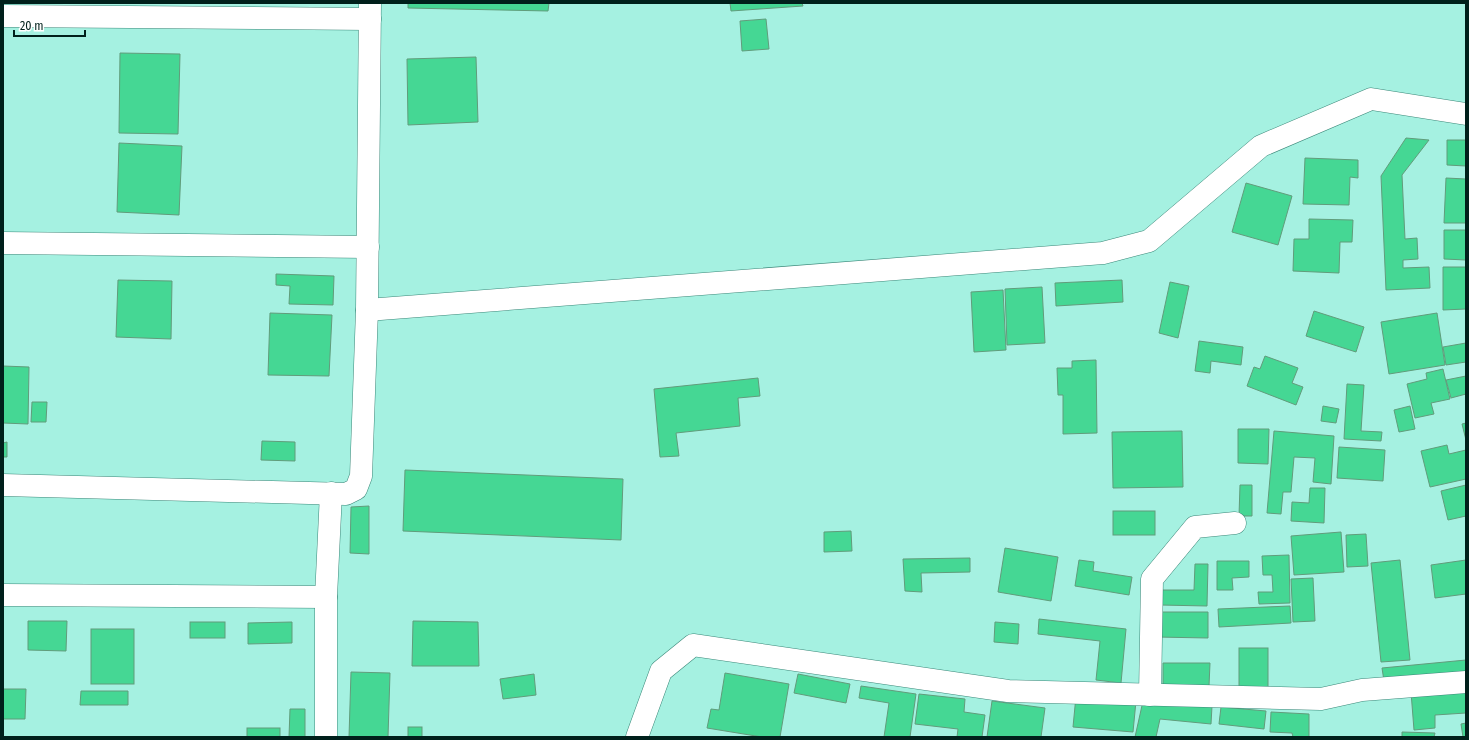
<svg xmlns="http://www.w3.org/2000/svg" width="1469" height="740" viewBox="0 0 1469 740" font-family="'Fira Sans Condensed',sans-serif">
<rect width="100%" height="100%" fill="#a5f1e1"/>
<g fill="#45d794" stroke="#619c7b">
<polygon points="408,3 549,3 548,11 408,8"/>
<polygon points="730,3 802,3 803,6 731,11"/>
<polygon points="766,19 769,49 742,51 740,21"/>
<polygon points="120,53 180,54 178,134 119,133"/>
<polygon points="476,57 478,122 408,125 407,59"/>
<polygon points="1406,138 1429,140 1402,175 1405,239 1417,238 1418,259 1403,260 1403,268 1429,267 1430,288 1386,290 1381,176"/>
<polygon points="1447,140 1466,140 1466,166 1447,165"/>
<polygon points="119,143 182,146 179,215 117,212"/>
<polygon points="1305,158 1358,160 1358,178 1350,177 1349,205 1303,204"/>
<polygon points="1446,178 1466,179 1466,223 1444,223"/>
<polygon points="1246,183 1292,196 1278,245 1232,232"/>
<polygon points="1309,219 1353,220 1352,242 1340,242 1339,273 1293,271 1294,239 1309,239"/>
<polygon points="1444,230 1466,230 1466,260 1444,259"/>
<polygon points="1443,267 1466,267 1466,309 1443,310"/>
<polygon points="276,274 334,276 333,305 289,304 290,286 276,285"/>
<polygon points="118,280 172,281 171,339 116,337"/>
<polygon points="1122,280 1123,302 1056,306 1055,283"/>
<polygon points="1170,282 1189,286 1178,338 1159,333"/>
<polygon points="1042,287 1045,343 1007,345 1005,289"/>
<polygon points="1003,290 1006,350 974,352 971,292"/>
<polygon points="1314,311 1364,327 1356,352 1306,336"/>
<polygon points="270,313 332,315 329,376 268,375"/>
<polygon points="1437,313 1445,365 1389,374 1381,322"/>
<polygon points="1199,341 1243,347 1241,365 1211,361 1210,373 1195,371"/>
<polygon points="1466,343 1466,362 1446,365 1443,347"/>
<polygon points="1265,356 1298,368 1292,383 1303,387 1296,405 1247,386 1254,367 1260,369"/>
<polygon points="1096,360 1097,433 1063,434 1063,395 1058,395 1057,368 1072,368 1072,361"/>
<polygon points="3,366 29,367 28,424 3,423"/>
<polygon points="1443,369 1450,399 1431,403 1434,414 1415,418 1407,384 1427,379 1426,373"/>
<polygon points="1466,376 1466,394 1451,398 1446,380"/>
<polygon points="758,378 760,396 738,398 740,426 676,433 679,456 660,457 654,389"/>
<polygon points="1347,384 1364,385 1361,431 1382,432 1381,441 1344,439"/>
<polygon points="32,402 47,402 46,422 31,422"/>
<polygon points="1323,406 1339,409 1336,423 1321,421"/>
<polygon points="1410,406 1415,429 1399,432 1394,410"/>
<polygon points="1466,423 1466,440 1462,424"/>
<polygon points="1238,429 1269,429 1268,464 1238,463"/>
<polygon points="1182,431 1183,487 1113,488 1112,432"/>
<polygon points="1274,431 1334,436 1331,484 1313,482 1315,458 1294,457 1291,492 1283,492 1281,514 1267,513"/>
<polygon points="262,441 295,442 295,461 261,460"/>
<polygon points="7,442 7,457 3,457 3,443"/>
<polygon points="1447,445 1449,454 1466,450 1466,479 1430,487 1421,451"/>
<polygon points="1339,447 1385,450 1383,481 1337,478"/>
<polygon points="405,470 623,479 621,540 403,531"/>
<polygon points="1240,485 1252,485 1252,516 1239,516"/>
<polygon points="1466,485 1466,516 1448,520 1441,491"/>
<polygon points="1310,488 1325,488 1324,523 1291,521 1292,502 1309,503"/>
<polygon points="369,506 369,554 350,553 351,507"/>
<rect x="1113" y="511" width="42" height="24"/>
<polygon points="851,531 852,551 824,552 824,532"/>
<polygon points="1341,532 1344,572 1294,575 1291,536"/>
<polygon points="1366,534 1368,566 1347,567 1346,535"/>
<polygon points="1005,548 1058,557 1051,601 998,592"/>
<polygon points="1289,555 1290,603 1259,604 1258,592 1273,592 1272,575 1263,575 1262,556"/>
<polygon points="970,558 970,572 921,573 922,592 905,591 903,559"/>
<polygon points="1079,560 1094,562 1093,571 1132,577 1129,595 1075,586"/>
<polygon points="1400,560 1410,660 1381,662 1371,563"/>
<polygon points="1466,560 1466,594 1435,598 1431,565"/>
<polygon points="1217,561 1249,561 1249,577 1232,578 1233,590 1217,590"/>
<polygon points="1195,564 1208,564 1207,606 1160,605 1160,590 1194,590"/>
<polygon points="1313,578 1315,621 1293,622 1291,579"/>
<polygon points="1290,606 1291,623 1219,627 1218,609"/>
<polygon points="1157,612 1208,612 1208,638 1156,637"/>
<polygon points="1039,619 1126,629 1121,683 1096,680 1100,641 1038,634"/>
<polygon points="28,621 67,621 66,651 28,650"/>
<polygon points="413,621 478,622 479,666 412,666"/>
<rect x="190" y="622" width="35" height="16"/>
<polygon points="292,622 292,643 248,644 248,623"/>
<polygon points="995,622 1019,624 1018,644 994,642"/>
<rect x="91" y="629" width="43" height="55"/>
<rect x="1239" y="648" width="29" height="44"/>
<polygon points="1466,660 1466,673 1384,681 1382,668"/>
<polygon points="1163,663 1210,663 1209,686 1163,685"/>
<polygon points="351,672 390,673 388,737 349,737"/>
<polygon points="725,673 789,684 780,737 762,737 707,728 711,709 719,710"/>
<polygon points="534,674 536,695 503,699 500,679"/>
<polygon points="798,674 850,684 846,703 794,693"/>
<polygon points="861,686 916,694 910,737 884,737 889,703 859,698"/>
<polygon points="1466,688 1466,713 1435,715 1435,728 1414,730 1411,692"/>
<polygon points="3,689 26,689 25,719 3,719"/>
<polygon points="81,691 128,691 128,705 80,705"/>
<polygon points="919,694 965,699 964,712 985,715 982,737 957,737 958,729 915,724"/>
<polygon points="1076,696 1136,701 1133,732 1073,727"/>
<polygon points="992,701 1045,708 1041,737 987,737"/>
<polygon points="1143,701 1212,706 1211,724 1160,719 1156,737 1135,737"/>
<polygon points="1221,707 1266,711 1264,729 1219,724"/>
<polygon points="290,709 305,709 305,737 289,737"/>
<polygon points="1271,712 1309,714 1309,737 1293,737 1292,733 1270,732"/>
<polygon points="1466,723 1466,737 1463,737 1461,724"/>
<rect x="408" y="727" width="14" height="10"/>
<rect x="247" y="728" width="33" height="9"/>
<polygon points="1402,732 1435,733 1434,737 1402,737"/>
</g>
<g fill="none" stroke-linecap="round" stroke-linejoin="round">
<g stroke="#3b8879" stroke-width="23">
<g id="minor">
<polyline points="3,16 370,19"/>
<polyline points="3,243 368,247"/>
<polyline points="367,310 1103,253 1149,241 1261,146 1371,99 1466,114"/>
<polyline points="3,485 346,494 356,489 361,476 367,310 370,3"/>
<polyline points="3,595 326,597"/>
<polyline points="1150,695 1152,579 1195,527 1235,523"/>
<polyline points="326,737 326,597 331,493"/>
<polyline points="637,737 661,671 693,645 1008,691 1321,699 1362,690 1466,682"/>
</g>
</g>
<use href="#minor" stroke="#fff" stroke-width="22"/>
</g>
<rect width="1469" height="740" fill="none" stroke="#00201b" stroke-width="8"/>
<path d="M14 30v6h71v-6" fill="none" stroke="#00201b" stroke-width="2"/>
<text x="20" y="30" font-size="12" fill="#00201b" stroke="#ffffff" stroke-width="3" paint-order="stroke">20 m</text>
</svg>
